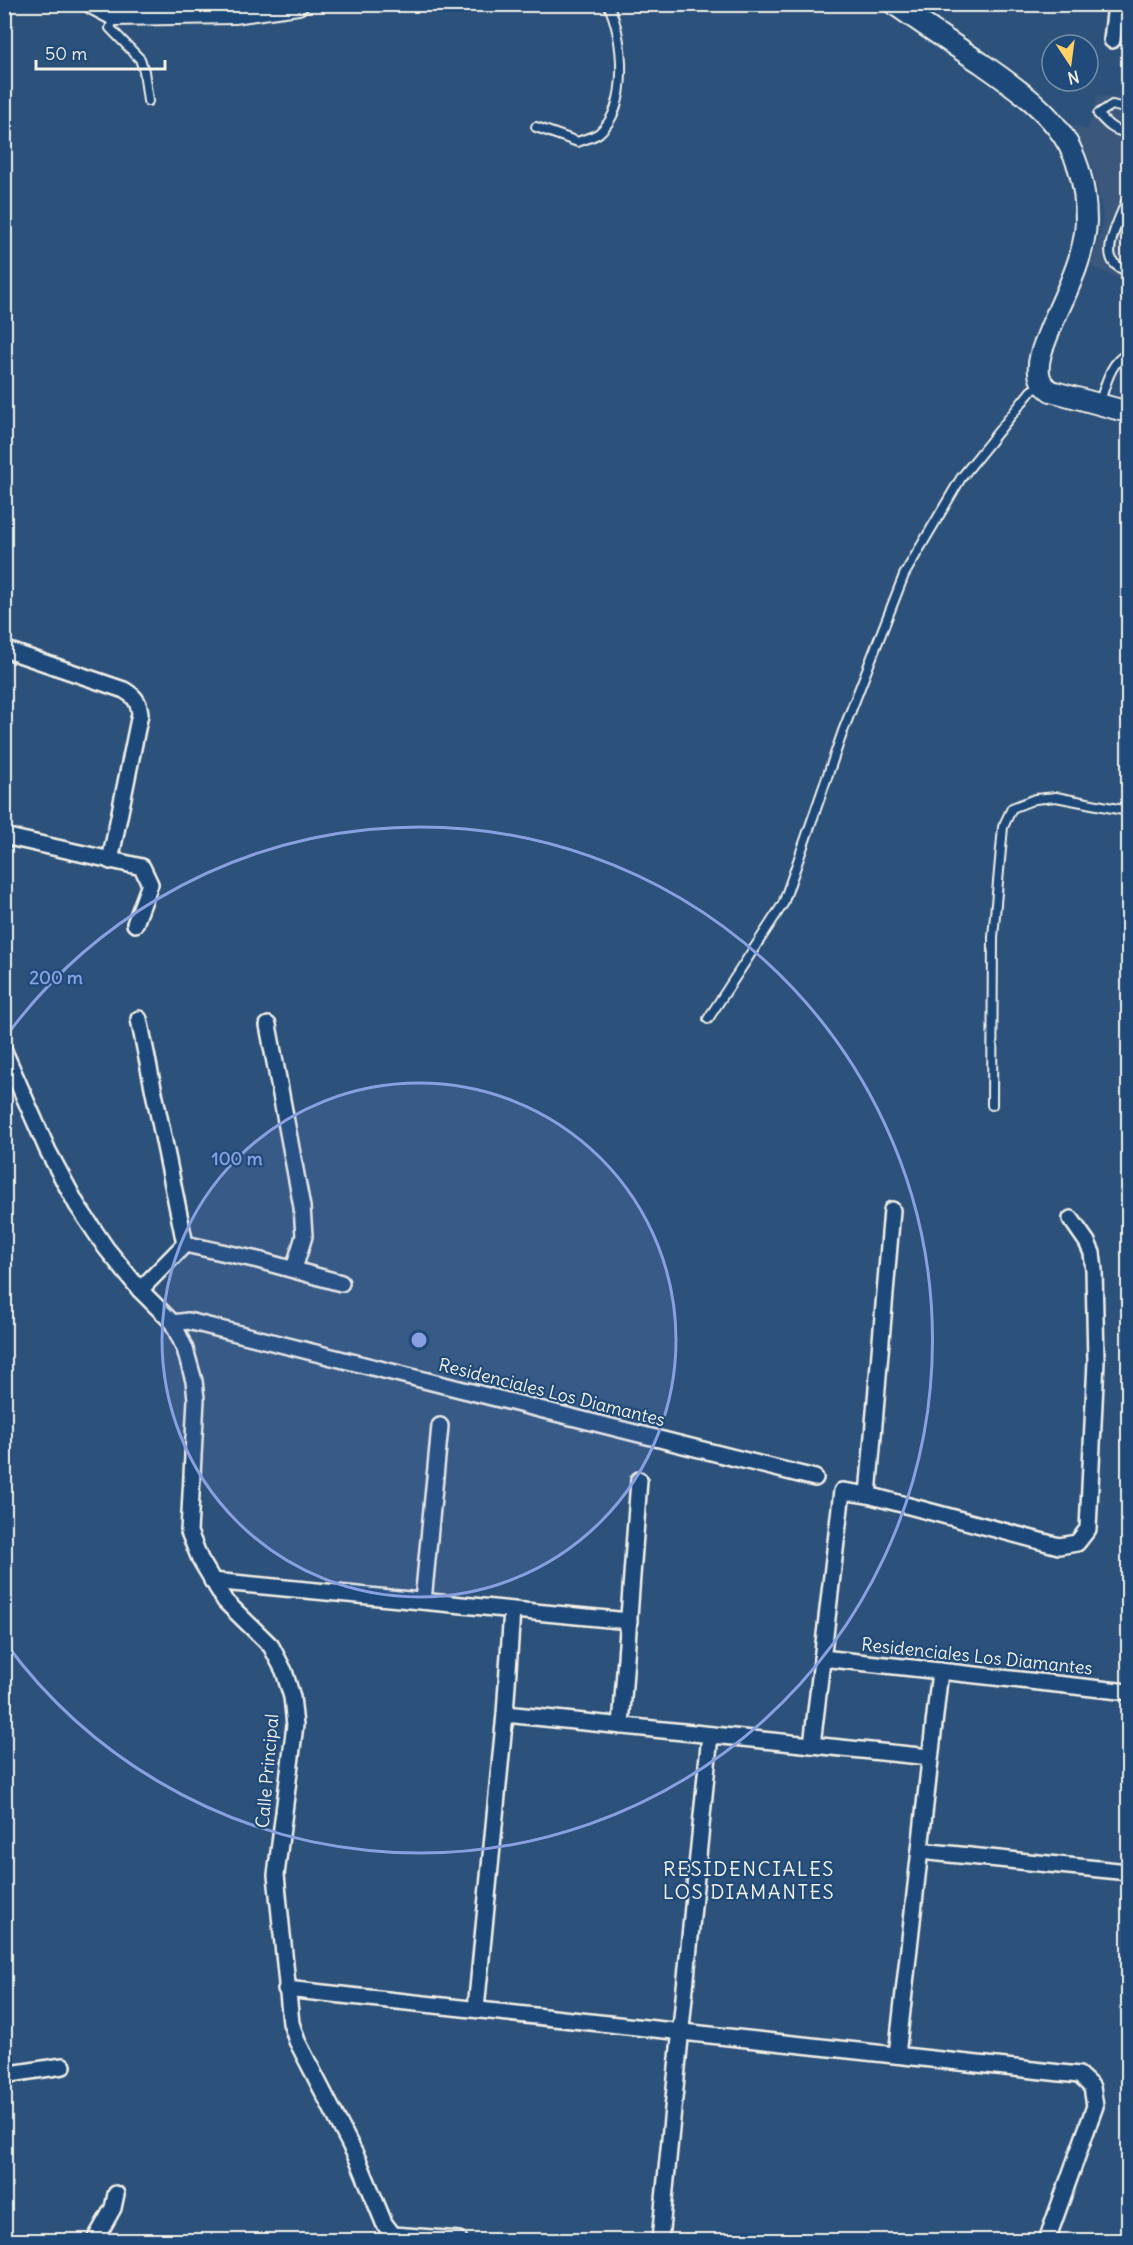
<svg xmlns="http://www.w3.org/2000/svg" width="1133" height="2245" viewBox="0 0 1133 2245" font-family="Delius,sans-serif">
<rect width="100%" height="100%" fill="#2c517b"/>
<filter id="ink" filterUnits="userSpaceOnUse"><feTurbulence type="fractalNoise" baseFrequency=".0167" numOctaves="2"/><feDisplacementMap in="SourceGraphic" scale="12" xChannelSelector="R" yChannelSelector="G"/><feConvolveMatrix kernelMatrix="1 2 1 2 8 2 1 2 1" color-interpolation-filters="sRGB"/></filter>
<g filter="url(#ink)">
<polygon fill="#3b597c" points="1098,95 1128,100 1128,283 1091,266 1101,233 1103,218 1101,204 1093,167 1072,125 1088,130"/>
<g fill="none" stroke-linecap="round" stroke-linejoin="round">
<g stroke="#f4f1e8" stroke-width="12">
<g id="service">
<polyline points="114,17 110,28 140,59 144,71 148,101"/>
<path d="M1128 109 1112 105 1098 114C1107 124 1114 132 1128 132"/>
<path d="M536 127 578 142C584 139 594 137 599 133 630 107 624 37 608 4"/>
<path d="M1128 197C1123 211 1106 243 1111 257 1113 265 1121 269 1128 271"/>
<path d="M1099 404C1106 385 1109 363 1128 353"/>
<polyline points="708,1019 783,904 843,731 904,575 961,478 1031,391 1041,385"/>
<polyline points="992,1105 993,937 1003,827 1012,808 1035,799 1056,797 1128,811"/>
</g>
</g>
<g stroke="#f4f1e8" stroke-width="20">
<g id="minor">
<polyline points="1112,40 1116,4"/>
<path d="M4 649 124 690C134 696 139 701 140 714L110 861"/>
<polyline points="4,836 142,867 150,884 135,924"/>
<polyline points="139,1019 185,1244 140,1290"/>
<polyline points="268,1025 302,1207 304,1236 294,1269"/>
<polyline points="4,1051 48,1151 77,1205 106,1248 140,1290 173,1323 185,1349 194,1381 196,1399 189,1532 200,1559 225,1601 271,1646 284,1671 292,1697 295,1725 276,1875 291,2023 297,2041 359,2162 384,2223 393,2235"/>
<polyline points="185,1244 258,1260 341,1283"/>
<polyline points="173,1323 188,1321 815,1478"/>
<polyline points="868,1495 892,1210"/>
<polyline points="212,1581 629,1621"/>
<polyline points="423,1601 440,1426"/>
<polyline points="822,1658 1128,1692"/>
<polyline points="505,1714 930,1757"/>
<polyline points="621,1726 639,1480"/>
<polyline points="812,1745 842,1491 868,1495 1059,1546 1077,1543 1088,1529 1096,1361 1094,1270 1092,1253 1087,1242 1071,1219"/>
<polyline points="920,1851 1128,1872"/>
<polyline points="286,1989 1079,2075 1092,2087 1095,2106 1047,2240"/>
<polyline points="476,2009 505,1714 512,1610"/>
<polyline points="897,2055 940,1671"/>
<polyline points="4,2075 63,2066"/>
<polyline points="393,2235 459,2240"/>
<polyline points="95,2240 113,2208 116,2194"/>
<polyline points="660,2240 710,1735"/>
</g>
</g>
<g stroke="#f4f1e8" stroke-width="24">
<g id="tertiary">
<polyline points="93,4 114,15 234,13 298,4"/>
<path d="M894 4C923 24 952 44 981 63 1044 107 1086 138 1086 221 1085 258 1064 296 1050 329 1045 343 1037 358 1039 373 1040 382 1044 386 1051 391L1128 412"/>
</g>
</g>
<use href="#service" stroke="#1f4a7a" stroke-width="8"/>
<use href="#minor" stroke="#1f4a7a" stroke-width="15"/>
<use href="#tertiary" stroke="#1f4a7a" stroke-width="20"/>
</g>
</g>
<circle cx="419" cy="1340" r="257" fill="#88a0e0" fill-opacity=".12"/>
<g fill="none" stroke="#88a0e0" stroke-width="3">
<circle cx="419" cy="1340" r="257"/>
<path d="M7 1035A513 513 0 1 1 7 1645"/>
</g>
<g text-anchor="middle" dominant-baseline="central" stroke-width="4.5" stroke-linejoin="round" paint-order="stroke">
<g font-size="18" fill="#f4f1e8" stroke="#1f4a7a">
<text transform="translate(552 1392) rotate(14)">Residenciales Los Diamantes</text>
<text transform="translate(977 1656) rotate(6)">Residenciales Los Diamantes</text>
<text transform="translate(267 1771) rotate(-85)">Calle Principal</text>
</g>
<g font-size="20" letter-spacing="1.5" fill="#f4f1e8" stroke="#1f4a7a">
<text x="749" y="1868">RESIDENCIALES<tspan x="749" dy="23">LOS DIAMANTES</tspan></text>
</g>
</g>
<circle cx="419" cy="1340" r="9" fill="#88a0e0" stroke="#1f4a7a" stroke-width="3"/>
<g font-size="18" text-anchor="middle" font-weight="bold" fill="#88a0e0" stroke="#1f4a7a" stroke-width="4.5" stroke-linejoin="round" paint-order="stroke">
<text x="56" y="984">200 m</text>
<text x="237" y="1165">100 m</text>
</g>
<rect width="1133" height="2245" fill="none" stroke="#1f4a7a" stroke-width="24"/>
<rect x="12" y="12" width="1109" height="2221" fill="none" stroke="#f4f1e8" stroke-width="2" filter="url(#ink)"/>
<g transform="translate(1070 63) rotate(167)"><circle r="28" fill="#1f4a7a" stroke="#748da6" stroke-width="1.5"/>
<path d="M0-4.5L10 22L0 15L-10 22Z" fill="#ffd166"/>
<text y="-9" font-size="16" font-weight="bold" text-anchor="middle" fill="#f4f1e8">N</text>
</g>
<path d="M36 60v9h129v-9" fill="none" stroke="#f4f1e8" stroke-width="3"/>
<text x="45" y="60" font-size="18" fill="#f4f1e8" stroke="#1f4a7a" stroke-width="4.5" paint-order="stroke">50 m</text>
</svg>
